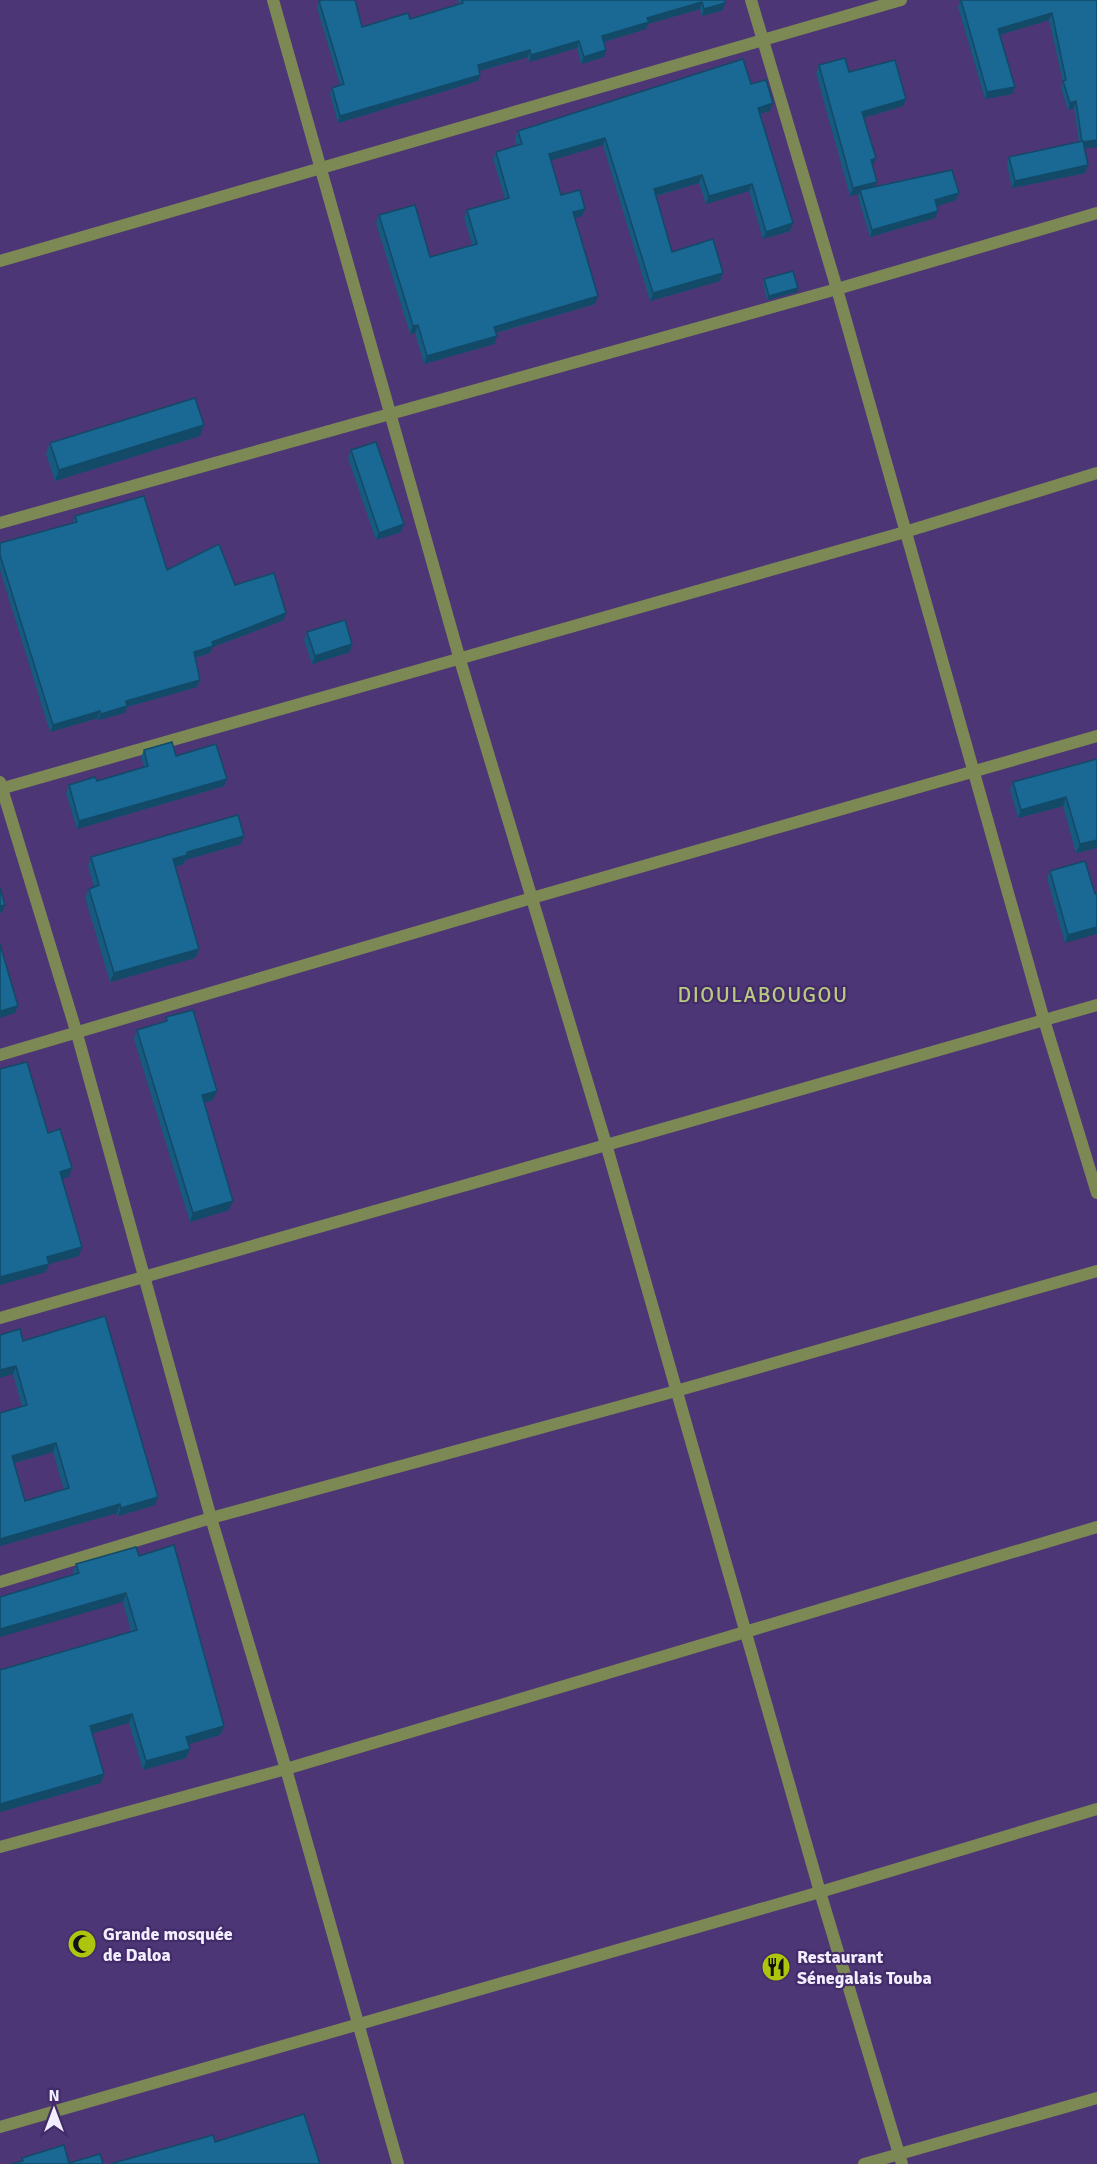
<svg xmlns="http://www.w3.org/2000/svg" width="1097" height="2164" viewBox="0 0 1097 2164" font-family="Signika,sans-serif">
<rect width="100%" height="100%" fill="#4d3675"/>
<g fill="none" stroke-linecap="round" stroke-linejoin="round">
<g stroke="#7d8954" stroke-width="12">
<polyline points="273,0 460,660 606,1144 820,1892 902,2164"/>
<polyline points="751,0 837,289 1044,1020 1097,1193"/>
<polyline points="0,261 901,0"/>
<polyline points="0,523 837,289 1097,213"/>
<polyline points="0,789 905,532 1097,473"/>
<polyline points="0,1055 532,898 1097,736"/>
<polyline points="0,1318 1097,1005"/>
<polyline points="0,1582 211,1518 676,1391 1097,1271"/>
<polyline points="0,1847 286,1769 1097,1527"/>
<polyline points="864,2164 1097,2098"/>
</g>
<g stroke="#7d8954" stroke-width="12">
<polyline points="0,782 77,1034 211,1518 286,1769 398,2164"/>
<polyline points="0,2127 820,1892 1097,1809"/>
</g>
</g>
<g fill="#165a7f" fill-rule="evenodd">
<polygon points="319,0 355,0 362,27 410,19 459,4 458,0 725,0 725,3 723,10 702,16 700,9 648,24 646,29 604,42 604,57 581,64 577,48 529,62 528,57 479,71 478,81 338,123 330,94 332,88 340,85 317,8 319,2"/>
<polygon points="961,0 1097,0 1097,147 1084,148 1088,165 1085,173 1012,188 1007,165 1009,157 1079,142 1074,108 1068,110 1061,88 1063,82 1049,20 1000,35 1015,87 1012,94 985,99 958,7"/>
<polygon points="819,65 849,72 906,99 903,106 864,118 876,158 872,166 875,187 959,193 956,200 936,206 935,218 870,237 858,197 859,194 850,196 816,73"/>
<polygon points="751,84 770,111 760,114 793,223 790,231 763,239 749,191 706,204 699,183 656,196 672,252 723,273 720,281 650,301 603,145 551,160 561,195 585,209 582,216 575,218 595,304 496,333 497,336 494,344 424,364 415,333 410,334 376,223 379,215 430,257 472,245 464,218 467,210 505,199 493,159 496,152 517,146 515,138 518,131"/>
<polygon points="764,279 797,292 767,300 763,283"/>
<polygon points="200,436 55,481 46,454 50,443"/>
<polygon points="351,450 404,524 401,532 376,540 348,458"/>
<polygon points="75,516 167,570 235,585 284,620 213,647 210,653 195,658 200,680 197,687 127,707 125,713 98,720 98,718 50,732 0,570 0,543 73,523"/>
<polygon points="307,632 350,652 312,664 304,640"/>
<polygon points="144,750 176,756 227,779 224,786 77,829 66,793 69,785 97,781 144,767 141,757"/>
<polygon points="1097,759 1097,848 1076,853 1063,806 1018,818 1010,790 1013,782"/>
<polygon points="244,836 241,844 185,860 184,864 175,867 199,949 195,958 110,982 85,897 89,889 94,887 88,866 91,857"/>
<polygon points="1050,871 1095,894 1065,943 1047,878"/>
<polygon points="166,1017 213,1100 204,1103 229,1210 190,1222 134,1039 137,1030 165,1022"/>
<path d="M23 1341 155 1505 118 1516 117 1513 0 1546V1413L22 1407 13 1374ZM53 1452 64 1490 25 1501 14 1463Z"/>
<polygon points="139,1556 224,1726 220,1735 188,1744 190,1749 186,1758 143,1770 129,1723 92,1733 104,1774 101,1783 0,1812 0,1670 131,1631 123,1602 73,1575 73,1573 76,1564"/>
</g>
<g fill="#124a68">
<polygon points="702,2 700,9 648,24 646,29 600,43 602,36 647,18"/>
<polygon points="725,3 723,10 702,16 704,9"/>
<polygon points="1052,13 1049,20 996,36 998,29"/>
<polygon points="579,41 577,48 529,62 531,55"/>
<polygon points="530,50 528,57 475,72 478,65"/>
<polygon points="606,50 604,57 581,64 584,57"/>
<polygon points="480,75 478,81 338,123 340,116"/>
<polygon points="1015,87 1012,94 985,99 987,92"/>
<polygon points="906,99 903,106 860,119 862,112"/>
<polygon points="1076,101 1074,108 1068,110 1070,103"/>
<polygon points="773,103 770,111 755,115 758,108"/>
<polygon points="605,138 603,145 546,162 549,154"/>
<polygon points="1097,140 1097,147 1080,149 1082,142"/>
<polygon points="876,158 873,166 868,167 871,160"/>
<polygon points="1088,165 1085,173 1012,188 1015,181"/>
<polygon points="702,175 699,183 651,197 654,189"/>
<polygon points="877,182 874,189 860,190 859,194 850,196 853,188"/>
<polygon points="752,184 749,191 706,204 709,196"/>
<polygon points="959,193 956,200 932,208 935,200"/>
<polygon points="585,209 582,216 570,220 573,212"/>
<polygon points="938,211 935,218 870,237 872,230"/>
<polygon points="793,223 790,231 763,239 766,232"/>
<polygon points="723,273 720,281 650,301 653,293"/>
<polygon points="798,288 797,292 767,300 769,296"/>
<polygon points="598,296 595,304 491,334 494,327"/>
<polygon points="418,325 415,333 410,334 413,326"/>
<polygon points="497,336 494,344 424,364 427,356"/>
<polygon points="204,425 200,436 55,481 59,470"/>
<polygon points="404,524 401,532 376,540 379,533"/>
<polygon points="286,613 284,620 213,647 210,653 191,659 194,652 212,642"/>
<polygon points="352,644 350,652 312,664 315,656"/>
<polygon points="200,680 197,687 127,707 125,713 98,720 101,714 126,701"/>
<polygon points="100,711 98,718 50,732 53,725"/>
<polygon points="227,779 224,786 77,829 79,821"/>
<polygon points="1066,797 1063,806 1018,818 1021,810"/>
<polygon points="244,836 241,844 185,860 184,864 170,868 173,859 187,852"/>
<polygon points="1097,840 1097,848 1076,853 1080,844"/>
<polygon points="5,905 2,912 0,913 0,906"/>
<polygon points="1097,927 1097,934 1065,943 1068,935"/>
<polygon points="199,949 195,958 110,982 114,973"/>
<polygon points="18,1006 15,1013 0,1018 0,1011"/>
<polygon points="217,1091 213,1100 198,1105 202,1095"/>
<polygon points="72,1168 69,1177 57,1180 60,1172"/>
<polygon points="233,1201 229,1210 190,1222 193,1213"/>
<polygon points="82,1247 79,1256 49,1264 46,1272 0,1285 0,1277 47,1257"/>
<polygon points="16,1366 13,1374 0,1378 0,1370"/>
<polygon points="56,1443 53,1452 9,1464 12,1456"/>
<polygon points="158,1497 155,1505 118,1516 121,1508"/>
<polygon points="120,1504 117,1513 0,1546 0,1539"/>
<polygon points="126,1593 123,1602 0,1637 0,1629"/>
<polygon points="132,1714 129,1723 86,1735 90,1726"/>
<polygon points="224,1726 220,1735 183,1746 186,1737"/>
<polygon points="190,1749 186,1758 143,1770 146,1761"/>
<polygon points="104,1774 101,1783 0,1812 0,1804"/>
</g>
<g fill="#196994" stroke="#124a68" stroke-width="1.5" fill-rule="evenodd">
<polygon points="323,0 355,0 362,27 408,13 410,19 463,3 462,0 725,0 725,3 704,9 702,2 647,18 649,22 602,36 606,50 584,57 579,41 531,55 530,50 478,65 480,75 340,116 332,88 344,84 319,1"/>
<polygon points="961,0 1097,0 1097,140 1082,142 1076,101 1070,103 1063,81 1066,80 1052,13 998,29 1015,87 987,92"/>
<polygon points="845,58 849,72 895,60 906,99 862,112 876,158 871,160 877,182 853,188 819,65"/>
<polygon points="743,59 751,84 766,80 773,103 758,108 793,223 766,232 752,184 709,196 702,175 654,189 672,252 713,239 723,273 653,293 605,138 549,154 561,195 580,190 585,209 573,212 598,296 494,327 497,336 427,356 418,325 413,326 379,215 415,205 430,257 477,244 467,210 509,198 496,152 522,144 518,131"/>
<polygon points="1083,141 1088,165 1015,181 1009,157"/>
<polygon points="952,170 959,193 935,200 938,211 872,230 860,190"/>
<polygon points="793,271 798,288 769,296 764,279"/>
<polygon points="195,398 204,425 59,470 50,443"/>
<polygon points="376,442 404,524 379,533 351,450"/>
<polygon points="144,496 167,570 219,544 235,585 274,573 286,613 212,642 213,646 194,652 200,680 126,701 127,706 101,714 100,711 53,725 0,555 0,543 77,522 75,516"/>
<polygon points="345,620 352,644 315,656 307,632"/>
<polygon points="172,742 176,756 216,744 227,779 79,821 69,785 95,777 97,781 148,766 144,750"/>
<polygon points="1097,759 1097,840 1080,844 1066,797 1021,810 1013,782"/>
<polygon points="238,815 244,836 187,852 187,855 173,859 199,949 114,973 89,889 99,885 91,857"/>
<polygon points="1085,861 1095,894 1097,893 1097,927 1068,935 1050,871"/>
<polygon points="0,888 5,905 0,906"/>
<polygon points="0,944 18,1006 0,1011"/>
<polygon points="193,1010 217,1091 202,1095 233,1201 193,1213 137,1030 167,1021 166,1017"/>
<polygon points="27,1062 48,1133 60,1129 72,1168 60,1172 82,1247 47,1257 49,1264 0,1277 0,1069"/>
<path d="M105 1316 158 1497 121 1508 120 1504 0 1539V1413L27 1405 16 1366 0 1370V1335L20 1329 23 1341ZM56 1443 69 1488 25 1501 12 1456Z"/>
<polygon points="174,1545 224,1726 186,1737 190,1749 146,1761 132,1714 90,1726 104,1774 0,1804 0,1670 137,1630 126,1593 0,1629 0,1597 79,1573 76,1564 136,1547 139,1556"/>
<polygon points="304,2114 320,2164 110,2164 213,2135 215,2142"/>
<polygon points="64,2145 69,2163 100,2154 103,2164 11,2164 23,2161 22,2158"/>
</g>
<defs>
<g id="mosque-disc" transform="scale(1.5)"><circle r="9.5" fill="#adc60d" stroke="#422b69"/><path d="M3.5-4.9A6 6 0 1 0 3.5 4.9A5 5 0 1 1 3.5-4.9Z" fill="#111"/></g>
<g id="restaurant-disc" transform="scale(1.5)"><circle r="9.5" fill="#adc60d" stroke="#422b69"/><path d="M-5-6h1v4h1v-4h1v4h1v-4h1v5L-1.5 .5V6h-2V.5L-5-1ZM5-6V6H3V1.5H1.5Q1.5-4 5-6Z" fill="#111"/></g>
</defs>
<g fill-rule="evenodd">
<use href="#mosque-disc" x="82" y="1944"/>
<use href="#restaurant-disc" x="776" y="1967"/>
</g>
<g text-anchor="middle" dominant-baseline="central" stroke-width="4.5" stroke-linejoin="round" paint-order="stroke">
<g font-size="18" font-weight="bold" fill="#f3eefe" stroke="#422b69" text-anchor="start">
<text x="103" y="1934">Grande mosquée<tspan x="103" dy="21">de Daloa</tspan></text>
<text x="797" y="1957">Restaurant<tspan x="797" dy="21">Sénegalais Touba</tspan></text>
</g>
<g font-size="21" letter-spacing="1.5" fill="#baca7f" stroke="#422b69">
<text x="763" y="995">DIOULABOUGOU</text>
</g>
</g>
<g transform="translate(54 2110)" stroke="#422b69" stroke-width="4.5" paint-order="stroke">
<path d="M0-4.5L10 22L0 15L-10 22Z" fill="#f3eefe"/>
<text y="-9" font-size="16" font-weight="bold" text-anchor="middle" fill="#f3eefe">N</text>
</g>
</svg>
